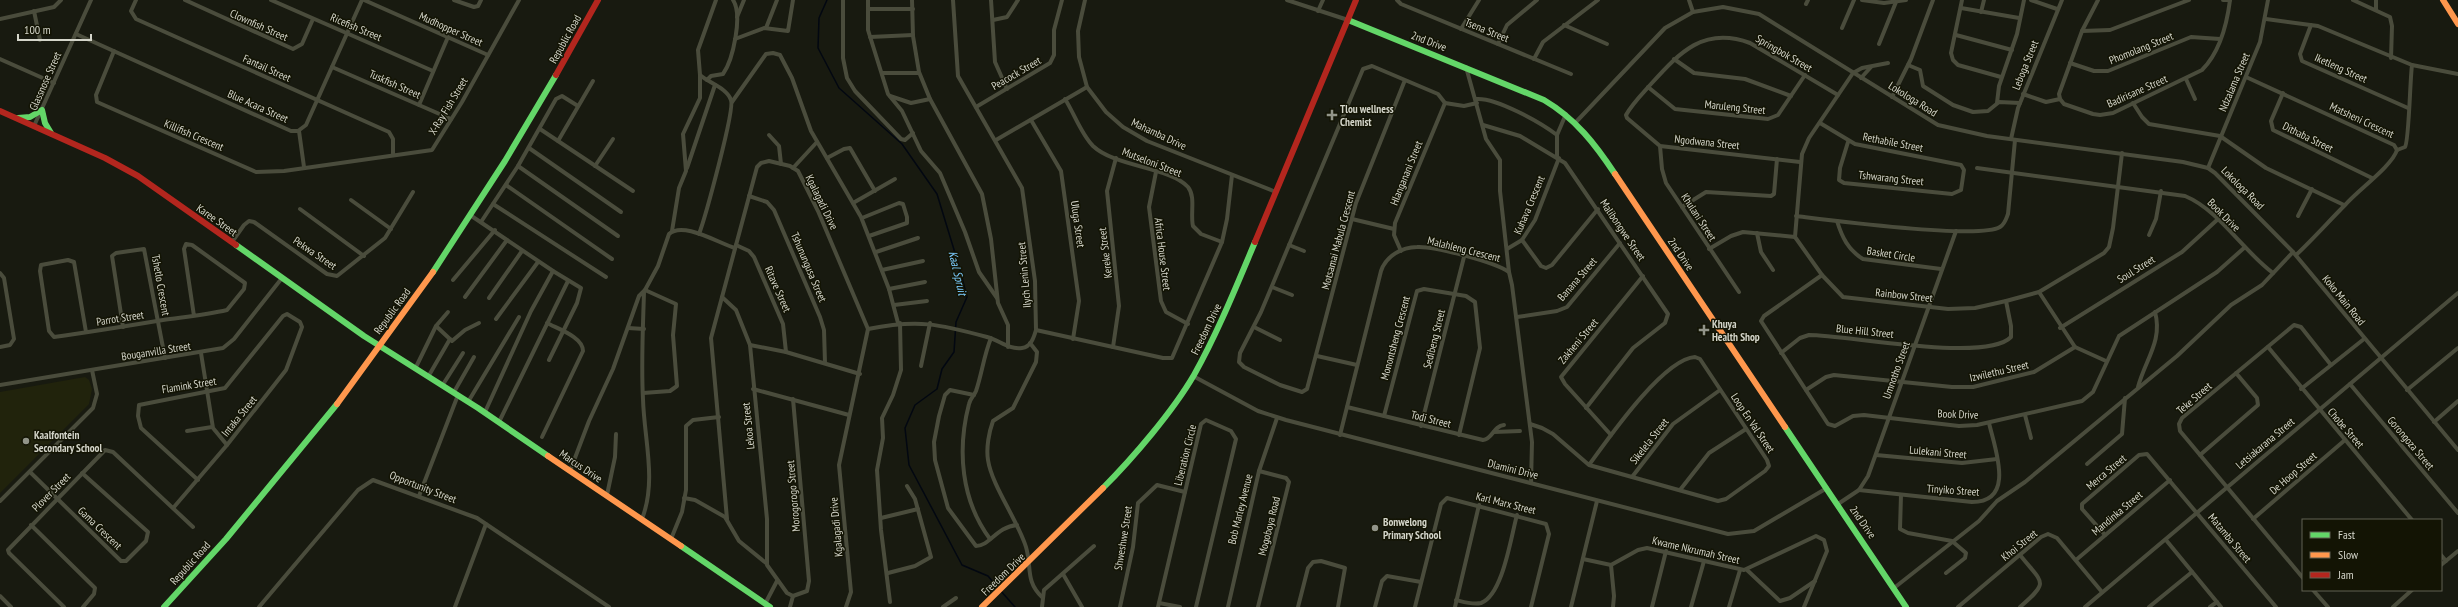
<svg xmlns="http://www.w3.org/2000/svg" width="2458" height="607" viewBox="0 0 2458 607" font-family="'PT Sans Narrow',sans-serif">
<rect width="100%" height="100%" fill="#181a10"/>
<polygon fill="#21230c" points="85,377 89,380 92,389 89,404 0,493 0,392"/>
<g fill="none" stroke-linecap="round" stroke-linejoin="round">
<g stroke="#020711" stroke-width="1.5">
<polyline points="827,0 819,18 818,48 839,88 902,144 937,194 959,266 967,297 956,322 954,352 942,369 937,389 915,405 905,428 909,465 962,565 988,576 998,588"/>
<polyline points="1000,590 1015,607"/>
</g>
<g stroke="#4a4c3c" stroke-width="4">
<polyline points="136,0 131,11 136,19 389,132 393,139 393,154"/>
<polyline points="185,0 293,49 302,44 313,19"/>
<polyline points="271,0 433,71"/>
<polyline points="364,0 488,55"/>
<polyline points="454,0 474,7 478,6 481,0"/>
<polyline points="843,0 843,58 847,78 855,91 901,139 905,140 913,133"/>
<polyline points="868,0 868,30 888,94 902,111 921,151 940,173 965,232 979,272 997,298"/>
<polyline points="912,0 913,36 919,72 930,99 982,194 991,239 998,303 1008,325 1008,347"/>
<polyline points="953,0 958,76 1022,188 1035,281 1036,330 1163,358 1172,358 1222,242 1227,219 1232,175"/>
<polyline points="991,0 995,62 1007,89"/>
<polyline points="1085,0 1078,31 1079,57 1087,87 1106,112 1123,127 1147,141 1276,192"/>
<polyline points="1287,0 1348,20"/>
<polyline points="1397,0 1401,4 1571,74"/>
<polyline points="1689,0 1693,12"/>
<polyline points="1862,0 1884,3 1906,0"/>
<polyline points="1962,0 1951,53 1953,60 1958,65 2001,77"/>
<polyline points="2031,0 2057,9"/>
<path d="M2098 0 2082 31 2059 94 2060 99 2064 104 2093 114 2100 115 2113 113 2202 70C2219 53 2227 24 2230 0"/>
<polyline points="2223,0 2230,0"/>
<polyline points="2353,0 2390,17 2392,26 2391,58"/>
<polyline points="2376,0 2376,10"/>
<polyline points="1806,4 1808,0"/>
<polyline points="1961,8 2019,18"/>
<polyline points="868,9 913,9"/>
<polyline points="34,11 40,40"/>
<polyline points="1318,11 1323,0"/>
<polyline points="1981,12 1984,0"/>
<polyline points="737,17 744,0"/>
<polyline points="0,19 54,7 61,0"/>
<path d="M2266 19 2318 26 2412 65C2410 79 2409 142 2405 147L2397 150"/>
<polyline points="993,20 1007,17 1018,0"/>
<polyline points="1564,25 1607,44"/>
<polyline points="2311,25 2300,54 2302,61 2408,108"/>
<polyline points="766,28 777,0"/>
<polyline points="1842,28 1854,0"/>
<polyline points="1461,29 1479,0"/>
<polyline points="2082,31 2110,30 2189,0"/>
<polyline points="76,34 291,131 298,131 306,125 362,0"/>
<polyline points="1956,35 2012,50"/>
<polyline points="870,37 913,35"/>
<polyline points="735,39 764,28 788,31 793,0"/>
<polyline points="1498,44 1507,25 1537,0"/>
<polyline points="1879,44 1896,2"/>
<polyline points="114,51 96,95 97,102 256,172 284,171 432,150 462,102 519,0"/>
<polyline points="0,59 54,83"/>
<polyline points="1534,59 1543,42 1598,0"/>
<polyline points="1674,59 1694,73 1745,79 1791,96"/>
<polyline points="1888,63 1862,68 1853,73 1809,138 1802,154 1795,237 1822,275 1843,297 1948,309 1975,308 2006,301 2039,292 2104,253 2109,247 2113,228 2122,153"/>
<polyline points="2070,63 2094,71 2108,71 2191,37 2220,39"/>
<polyline points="1908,65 1920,70 1923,86 1953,105 1973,112 1988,111 1999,102 2020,103"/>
<polyline points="2412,65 2458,74"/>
<polyline points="332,67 451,119"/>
<polyline points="1466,67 1486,139 1500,160 1500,191 1509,272"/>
<polyline points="882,73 919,73"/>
<polyline points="2246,77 2394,145 2397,150"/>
<polyline points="1861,78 1871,67"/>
<polyline points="2186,79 2195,99"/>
<path d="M707 80 711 76 723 74C733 60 743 15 733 0"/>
<polyline points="1405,80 1356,203 1307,389 1302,392 1280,385 1244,367 1239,362 1240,353 1261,312 1363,69 1372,66 1438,94 1445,103"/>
<polyline points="1648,87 1675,109 1768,119 1778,115 1805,75"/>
<polyline points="2283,93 2271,121 2273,130 2372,178"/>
<polyline points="2023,94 2046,102 2060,99"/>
<polyline points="890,96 911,103 930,99"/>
<polyline points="1892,97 1911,59 1933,0"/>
<path d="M1065 99C1074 113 1081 134 1093 146 1115 167 1170 167 1188 187 1196 197 1190 214 1193 226L1201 234 1222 242"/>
<path d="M1476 99C1496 97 1541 123 1557 135"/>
<polyline points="732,102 766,54 773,53 780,55 792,78 811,131 861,217 889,289 898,323"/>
<polyline points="1445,103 1464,106 1477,103"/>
<polyline points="1997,103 1999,86 2017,34 2024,0"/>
<polyline points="2133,103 2142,117 2149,124 2220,136 2266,168 2344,205"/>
<polyline points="419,105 448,37"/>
<polyline points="976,107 1050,63 1054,55 1054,30 1062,0"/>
<polyline points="1031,120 1061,171 1079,301 1073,339"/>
<polyline points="1576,122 1665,28 1693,12 1723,7 1759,14 1938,125 1987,136 2183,162 2208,168 2215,173 2293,252 2458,450"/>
<polyline points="1820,123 1855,144 1961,165 1964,170 1961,190 1952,194 1844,183 1839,180 1840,168 1848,142"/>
<polyline points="1483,125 1520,136 1565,163 1668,314 1665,323 1633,348 1586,408"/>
<polyline points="34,126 91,0"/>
<polyline points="540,129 633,191"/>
<polyline points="299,131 304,167"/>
<polyline points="769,135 779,146 781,164"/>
<polyline points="2011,139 2018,108 2062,0"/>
<polyline points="996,140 1087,87"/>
<polyline points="558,141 593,81"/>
<polyline points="1660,146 1662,169 1666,183 1739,292"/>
<polyline points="529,148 621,212"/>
<polyline points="1557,156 1557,135 1566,114"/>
<polyline points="827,158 844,149 850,148 875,191"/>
<polyline points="1559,158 1535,220 1522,240 1541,266 1546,268 1552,265 1598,209"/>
<path d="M1800 162 1660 146 1627 118 1626 115C1632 104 1643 93 1651 84 1680 52 1704 26 1750 43L1838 95"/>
<polyline points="518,166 618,236"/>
<polyline points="595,166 613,139"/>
<polyline points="687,168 715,85"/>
<polyline points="793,168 817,142"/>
<path d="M1977 168 2185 196C2219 210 2243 251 2273 273"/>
<polyline points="2208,168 2260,42 2268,0"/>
<polyline points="1156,172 1149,207 1161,301 1166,312 1188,324"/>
<polyline points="506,185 612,259"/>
<polyline points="749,196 767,202 774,210 820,317 824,330 825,363"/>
<polyline points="351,200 391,229"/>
<polyline points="853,203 895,179"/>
<polyline points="493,204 606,277"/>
<polyline points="1682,207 1706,192 1771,196 1774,194 1777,159"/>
<polyline points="300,209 364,256"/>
<polyline points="470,215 553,271 581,288 577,303 549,360"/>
<path d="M1796 216C1829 220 1979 240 2000 227 2005 224 2006 219 2008 214L2015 140"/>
<polyline points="2298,216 2312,189"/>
<polyline points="862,218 899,203 903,204 907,217 907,223 869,236"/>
<polyline points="1352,219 1394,229"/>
<path d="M1837 221C1842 237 1848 250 1863 259L1941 269"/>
<polyline points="481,222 518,166 556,99 562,96 578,106"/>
<polyline points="672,231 679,188 686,171 683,134 700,98 700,75 698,50 716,0"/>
<polyline points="1757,233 1761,252 1773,270"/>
<path d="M699 234C705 218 735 110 731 100 727 88 709 83 700 75"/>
<polyline points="2149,235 2156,219 2161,191"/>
<polyline points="232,242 244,225 249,221 254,222 327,274 337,276 385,238 413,192"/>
<polyline points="736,245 749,251 754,257 783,324 786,352"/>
<polyline points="1289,245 1304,251"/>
<polyline points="1507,249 1522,240"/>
<polyline points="1709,249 1731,236 1743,232 1795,237"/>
<polyline points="1401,251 1394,235 1395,223 1445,103"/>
<polyline points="876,252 918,238"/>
<path d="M2296 255C2313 239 2329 221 2346 204 2358 190 2392 166 2397 150"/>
<polyline points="882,270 923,261"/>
<polyline points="0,273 4,278 14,339 10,345 0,347"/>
<polyline points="1822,275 1764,316 1761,321 1828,424 1835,426 1853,416 1864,415 1959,426 1977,425 2082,401 2093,392 2119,336 2217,272 2244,248"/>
<polyline points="453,280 495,230"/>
<polyline points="1272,287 1292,295"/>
<polyline points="889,289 925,282"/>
<polyline points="2039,292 2075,347 2106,361"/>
<polyline points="465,297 507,240"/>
<polyline points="722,297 736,310 750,345 767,519 767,565 787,593 793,596 807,591 809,581 793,399"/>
<polyline points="489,298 522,251"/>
<polyline points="894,305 927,301"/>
<polyline points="1517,317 1557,311 1567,307 1620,243"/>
<polyline points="496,319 538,262"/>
<polyline points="436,326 452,341 465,330 479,323"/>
<polyline points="123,327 112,256 116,253 144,249 165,358"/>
<polyline points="1254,327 1280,340"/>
<polyline points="628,328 644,329"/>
<polyline points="2060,328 2182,252 2217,220"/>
<path d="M868 329C918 319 939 324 987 337 999 340 1009 350 1022 348 1031 347 1034 337 1036 330"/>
<path d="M86 332 74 262 68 260 41 265 40 271 49 331 54 337C90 332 127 326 163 320 184 317 206 315 227 310L244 289 245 283 192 245 186 244 184 249 194 316"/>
<path d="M1030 343 1037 352 1036 362 1013 408 993 421C989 432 986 448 988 460 992 486 1017 519 1026 547 1032 567 1025 581 1042 597"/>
<polyline points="750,345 786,352 860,374"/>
<polyline points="1113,347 1119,306 1107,191 1116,158"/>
<polyline points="2268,347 2412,520"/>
<polyline points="201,353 213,428 227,445"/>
<path d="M1781 353 1800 338 1809 335C1848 335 1986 363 2011 337V326L2006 301"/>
<polyline points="1317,356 1357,365"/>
<polyline points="921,366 930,323"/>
<polyline points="415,369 436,326 448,312"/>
<polyline points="1193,376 1258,411 1286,420 1728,534 1754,531 1827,488"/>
<polyline points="428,377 450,339"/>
<polyline points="2350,384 2458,513"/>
<polyline points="0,385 223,348 234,339 282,278"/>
<polyline points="442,386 463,353"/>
<path d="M2138 387C2145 360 2163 341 2155 312"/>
<polyline points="753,389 849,415"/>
<polyline points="2301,389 2364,339"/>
<polyline points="1806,390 1826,377 1834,375 1952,387 1973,387 2034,372 2075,347"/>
<polyline points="2407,390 2458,348"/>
<polyline points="454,392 474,357"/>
<polyline points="643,393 670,391 677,386 673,335 676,304 645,290"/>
<path d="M974 395 950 390 945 395 939 416 934 442 935 460 948 508 976 546C990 546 996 527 1017 525"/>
<polyline points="468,402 519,317"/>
<path d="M1347 407 1483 440C1493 439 1493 426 1504 425"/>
<polyline points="485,412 531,311 553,271"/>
<polyline points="2025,415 2031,438"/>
<polyline points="1384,416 1417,291 1424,289 1466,296 1475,302 1480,348 1459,435"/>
<polyline points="499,422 568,281"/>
<polyline points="2434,422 2458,401"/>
<path d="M1530 424 1542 428 1553 434 1589 465 1718 501 1726 499 1765 471 1769 466 1767 460 1700 359 1695 357C1663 359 1608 439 1589 465"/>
<polyline points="1421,426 1464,257"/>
<polyline points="187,431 212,427"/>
<polyline points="1494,432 1520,431"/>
<path d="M1340 435 1381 271C1386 256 1402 247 1417 247 1435 246 1494 262 1509 272L1512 285 1532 442 1531 483"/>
<polyline points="1611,435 1565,384 1561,377 1643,276"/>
<path d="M542 437 583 351C583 337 558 329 547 323"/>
<polyline points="1876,455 1962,463 1997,459"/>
<polyline points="2200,455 2258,405 2257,398 2236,373"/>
<polyline points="2087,464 2122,434 2125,398"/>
<path d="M570 471 589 421 613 369 639 296 645 290 658 266 669 234C683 221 718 243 735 248"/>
<polyline points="30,472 121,561 126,561 146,541 148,532 82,473"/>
<polyline points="1632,477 1673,424 1720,390"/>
<polyline points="1680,490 1709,453 1746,429"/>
<path d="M1859 490 1972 502C2016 502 1995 449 1989 423"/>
<polyline points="607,495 615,457 616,434"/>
<polyline points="1901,495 1900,529 1908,533 1952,541 1966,553 1965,558 1946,573"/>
<polyline points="419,496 458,395"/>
<polyline points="684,498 695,500 725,517 739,541 766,563"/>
<polyline points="0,501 93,408 97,394 92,370"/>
<polyline points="1838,504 1859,490 1868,476 1956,231"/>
<polyline points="174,507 227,445 286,370 302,327 300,322 287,314 283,316 225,388 139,405 138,416 141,428 198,480"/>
<polyline points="881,518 918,509"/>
<path d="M642 519C657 480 644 439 643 399 641 363 643 327 644 292"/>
<polyline points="727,519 711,338 757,167 761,163 769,161 790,166 798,171 818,211 868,329 839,465 851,592 846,607"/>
<polyline points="2253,519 2345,440"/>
<polyline points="31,525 95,588 94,594 83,607"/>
<polyline points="2105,535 2082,509 2082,504 2139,455 2147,454 2276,607"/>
<polyline points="671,539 682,512 686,490 686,426 693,420 719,417"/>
<path d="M990 539C961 500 957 450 969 404 970 399 974 396 976 391 982 373 984 355 991 338"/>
<polyline points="2166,540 2221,607"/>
<path d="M2020 555C2043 584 2050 581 2020 607"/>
<polyline points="2441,555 2446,561"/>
<polyline points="1583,559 1611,565 1638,550 1647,548 1744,570 1816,536 1824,540 1827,551 1804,607"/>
<polyline points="2076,560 2170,480"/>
<polyline points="1611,565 1614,596 1613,607"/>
<polyline points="2441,565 2458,551"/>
<polyline points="1747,570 1780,601 1790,598 1815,581"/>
<polyline points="888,573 915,566 931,557 915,499 907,486"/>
<polyline points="1063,574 1082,607"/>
<polyline points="2303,578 2180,431 2179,424 2182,418 2294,325 2301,327 2331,365"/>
<polyline points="1894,588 1979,521 1997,501 2025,482 2177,356 2231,305 2262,285 2293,252"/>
<polyline points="2313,590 2328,607"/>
<polyline points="0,596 11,607"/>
<path d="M1456 600C1464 602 1473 605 1481 603 1503 595 1511 536 1517 515"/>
<polyline points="890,602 881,530 877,470 883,438 882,418 893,395 901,370 900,323"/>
<polyline points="1159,603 1180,607"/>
<polyline points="765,604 777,581"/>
<polyline points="64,607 9,553 8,550 105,450 113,452 193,527"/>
<polyline points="259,607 358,490 373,480 477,518 609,607"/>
<polyline points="455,607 486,524"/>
<polyline points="790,607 793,596"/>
<polyline points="943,607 956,598"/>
<polyline points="1042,607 1044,590 1094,546"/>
<polyline points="1120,607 1133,547 1138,503 1157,485 1185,492"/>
<polyline points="1158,607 1201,424 1206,420 1231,431 1236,439 1196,607"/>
<polyline points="1228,607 1259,471 1277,418"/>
<polyline points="1258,607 1289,482 1286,478 1259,471"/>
<polyline points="1298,607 1308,568 1313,562 1321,561 1345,568 1338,607"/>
<polyline points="1375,607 1382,581 1387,576 1421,582"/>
<polyline points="1415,607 1441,504 1447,498 1546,524 1549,534 1531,607"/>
<polyline points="1455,607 1479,505"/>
<polyline points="1571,607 1597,501"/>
<polyline points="1652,607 1666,551"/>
<polyline points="1691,607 1704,561"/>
<polyline points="1729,607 1740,570"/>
<polyline points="1958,607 2041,537 2048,534 2057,538 2102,592"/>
<polyline points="2085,607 2458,293"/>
<polyline points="2149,607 2192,572"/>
<polyline points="2210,607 2217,602"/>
<polyline points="2393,607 2412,590"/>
</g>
<g stroke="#63d668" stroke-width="6">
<path d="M1348 20 1544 100C1576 119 1595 144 1615 174"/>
<polyline points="18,118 30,117 42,110 45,123 51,133"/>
<polyline points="236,245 364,336 478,408 548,456"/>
<polyline points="433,272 505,161 556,75"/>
<polyline points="1785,427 1906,607"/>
<path d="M1103 488C1133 458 1173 411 1194 375 1218 332 1236 287 1255 242"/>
<polyline points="681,546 770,607"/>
<polyline points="164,607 226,539 337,404"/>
</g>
<g stroke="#ff974d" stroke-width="6">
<polyline points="2443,0 2458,24"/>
<polyline points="1615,174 1785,427"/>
<polyline points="337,404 433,272"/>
<polyline points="548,456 681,546"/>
<polyline points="982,607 1103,488"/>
</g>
<g stroke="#b3261e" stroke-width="6">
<polyline points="556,75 598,0"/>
<polyline points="0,111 105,158 138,176 236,245"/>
<polyline points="1255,242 1356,0"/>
</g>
</g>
<g fill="#929489" stroke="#131404" stroke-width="1.5">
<path d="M1330 109h4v4h4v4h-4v4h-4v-4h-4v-4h4z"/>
<path d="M1702 324h4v4h4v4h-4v4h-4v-4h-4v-4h4z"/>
<circle cx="26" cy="441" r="4"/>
<circle cx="1375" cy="528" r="4"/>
</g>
<g text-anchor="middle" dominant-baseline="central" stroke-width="3" stroke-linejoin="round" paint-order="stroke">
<g font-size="11" fill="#d4d5ca" stroke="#131404">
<text transform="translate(259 25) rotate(24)">Clownfish Street</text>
<text transform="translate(356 27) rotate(23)">Ricefish Street</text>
<text transform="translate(451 29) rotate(24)">Mudhopper Street</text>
<text transform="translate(1487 30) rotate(22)">Tsena Street</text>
<text transform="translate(565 39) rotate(-61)">Republic Road</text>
<text transform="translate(1429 41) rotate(21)">2nd Drive</text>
<text transform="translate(2141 48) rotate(-22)">Phomolang Street</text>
<text transform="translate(1784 53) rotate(30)">Springbok Street</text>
<text transform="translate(2025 65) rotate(-68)">Leboga Street</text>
<text transform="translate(267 68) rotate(24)">Fantail Street</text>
<text transform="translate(2341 68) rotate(24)">Iketleng Street</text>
<text transform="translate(1016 73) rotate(-30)">Peacock Street</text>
<text transform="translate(45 81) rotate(-66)">Glassnose Street</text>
<text transform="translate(2234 82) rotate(-67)">Ndzalama Street</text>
<text transform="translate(395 84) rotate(24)">Tuskfish Street</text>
<text transform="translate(2137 91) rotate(-24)">Badirisane Street</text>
<text transform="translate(1913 99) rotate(32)">Lokologa Road</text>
<text transform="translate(258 106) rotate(24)">Blue Acara Street</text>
<text transform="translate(448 106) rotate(-59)">X-Ray Fish Street</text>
<text transform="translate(1735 107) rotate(6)">Maruleng Street</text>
<text transform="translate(2362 120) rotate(25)">Matsheni Crescent</text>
<text transform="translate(1159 134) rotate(25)">Mahamba Drive</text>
<text transform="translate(194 135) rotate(23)">Killifish Crescent</text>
<text transform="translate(2308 137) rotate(26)">Dithaba Street</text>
<text transform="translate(1707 142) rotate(6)">Ngodwana Street</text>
<text transform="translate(1893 142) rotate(11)">Rethabile Street</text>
<text transform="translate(1152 162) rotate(21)">Mutseloni Street</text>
<text transform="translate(1406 173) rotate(-68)">Hlanganani Street</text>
<text transform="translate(1891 178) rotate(6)">Tshwarang Street</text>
<text transform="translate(2243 188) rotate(45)">Lokologa Road</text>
<text transform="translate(822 202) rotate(64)">Kgalagadi Drive</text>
<text transform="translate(1529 205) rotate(-67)">Kuhava Crescent</text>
<text transform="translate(2224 215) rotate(45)">Book Drive</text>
<text transform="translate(1699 217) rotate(57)">Khulani Street</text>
<text transform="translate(217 220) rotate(35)">Karee Street</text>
<text transform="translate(1078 224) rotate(82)">Uluga Street</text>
<text transform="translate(1623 230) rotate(56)">Malibongwe Street</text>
<text transform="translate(1338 240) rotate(-75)">Motsamai Mabula Crescent</text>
<text transform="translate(1464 249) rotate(14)">Malahleng Crescent</text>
<text transform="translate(315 253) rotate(34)">Pekwa Street</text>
<text transform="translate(1105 253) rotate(-97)">Kereke Street</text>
<text transform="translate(1163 254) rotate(83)">Africa House Street</text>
<text transform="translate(1681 254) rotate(56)">2nd Drive</text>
<text transform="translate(1891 254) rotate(9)">Basket Circle</text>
<text transform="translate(809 267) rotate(67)">Tshunungusa Street</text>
<text transform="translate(2136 269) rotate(-32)">Soul Street</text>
<text transform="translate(1024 275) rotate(-95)">Ilych Lenin Street</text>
<text transform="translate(1577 279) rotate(-49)">Banana Street</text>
<text transform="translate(161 285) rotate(80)">Tshetlo Crescent</text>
<text transform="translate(778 289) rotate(66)">Ritave Street</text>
<text transform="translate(1904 295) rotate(6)">Rainbow Street</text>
<text transform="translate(2344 300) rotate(51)">Koko Main Road</text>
<text transform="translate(392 311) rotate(-54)">Republic Road</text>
<text transform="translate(120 318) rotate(-9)">Parrot Street</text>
<text transform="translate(1206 329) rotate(-64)">Freedom Drive</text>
<text transform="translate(1865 331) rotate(6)">Blue Hill Street</text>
<text transform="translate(1395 338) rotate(-75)">Monontsheng Crescent</text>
<text transform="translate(1434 339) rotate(-76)">Sedibeng Street</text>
<text transform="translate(1578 341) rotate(-50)">Zakheni Street</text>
<text transform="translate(156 351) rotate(-9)">Bouganvilla Street</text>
<text transform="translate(1896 370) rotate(-70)">Umnotho Street</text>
<text transform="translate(1999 371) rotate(-13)">Izwilethu Street</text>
<text transform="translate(189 385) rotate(-9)">Flamink Street</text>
<text transform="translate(2194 398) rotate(-41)">Teke Street</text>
<text transform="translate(1958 414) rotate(2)">Book Drive</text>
<text transform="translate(239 416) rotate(-51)">Intaka Street</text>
<text transform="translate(1431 419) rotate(14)">Todi Street</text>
<text transform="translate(1753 423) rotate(56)">Loop En Val Street</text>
<text transform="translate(748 426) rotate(-96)">Lekoa Street</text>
<text transform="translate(2346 428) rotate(49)">Chobe Street</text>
<text transform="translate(1649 441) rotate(-52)">Sikelela Street</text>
<text transform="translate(2265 443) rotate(-40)">Letsiakarana Street</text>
<text transform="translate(2411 443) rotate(50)">Gorongoza Street</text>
<text transform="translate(1938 452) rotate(5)">Lulekani Street</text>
<text transform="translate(1185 455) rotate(-76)">Liberation Circle</text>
<text transform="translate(581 466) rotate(34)">Marcus Drive</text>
<text transform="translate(1513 469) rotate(14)">Dlamini Drive</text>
<text transform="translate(2106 472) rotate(-40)">Merca Street</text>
<text transform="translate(2293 473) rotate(-41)">De Hoop Street</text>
<text transform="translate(423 487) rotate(21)">Opportunity Street</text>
<text transform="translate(1953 490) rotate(4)">Tinyiko Street</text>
<text transform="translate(51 492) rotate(-45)">Plover Street</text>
<text transform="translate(793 496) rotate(-95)">Morogorogo Street</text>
<text transform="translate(1506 503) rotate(14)">Karl Marx Street</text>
<text transform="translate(1240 509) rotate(-76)">Bob Marley Avenue</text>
<text transform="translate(2117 513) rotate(-40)">Mandinka Street</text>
<text transform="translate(1863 522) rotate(55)">2nd Drive</text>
<text transform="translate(1269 526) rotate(-76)">Mogoboya Road</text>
<text transform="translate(836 527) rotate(-95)">Kgalagadi Drive</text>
<text transform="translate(100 528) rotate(44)">Gama Crescent</text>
<text transform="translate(1123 538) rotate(-81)">Shweshwe Street</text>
<text transform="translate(2230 538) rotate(50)">Matamba Street</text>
<text transform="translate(2019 545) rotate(-39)">Khoi Street</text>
<text transform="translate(1696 550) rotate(13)">Kwame Nkrumah Street</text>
<text transform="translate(190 563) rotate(-48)">Republic Road</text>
<text transform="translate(1003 574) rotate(-44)">Freedom Drive</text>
</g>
<g font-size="11" font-weight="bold" fill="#d4d5ca" stroke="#131404" text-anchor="start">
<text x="1340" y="109">Tlou wellness<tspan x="1340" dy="13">Chemist</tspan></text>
<text x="1712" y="324">Khuya<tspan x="1712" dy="13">Health Shop</tspan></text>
<text x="34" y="435">Kaalfontein<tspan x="34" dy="13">Secondary School</tspan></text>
<text x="1383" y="522">Bonwelong<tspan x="1383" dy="13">Primary School</tspan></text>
</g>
<g font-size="12" font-style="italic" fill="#7bcbfe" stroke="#131404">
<text transform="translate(958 273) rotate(77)">Kaal Spruit</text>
</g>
</g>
<rect x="2302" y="519" width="140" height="72" fill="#131404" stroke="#606153"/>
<rect x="2310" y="532" width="20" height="6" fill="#63d668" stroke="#606153"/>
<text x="2338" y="539" font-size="12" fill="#d4d5ca">Fast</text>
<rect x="2310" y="552" width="20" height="6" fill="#ff974d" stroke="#606153"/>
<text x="2338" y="559" font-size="12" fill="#d4d5ca">Slow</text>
<rect x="2310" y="572" width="20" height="6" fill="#b3261e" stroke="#606153"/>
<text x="2338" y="579" font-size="12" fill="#d4d5ca">Jam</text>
<path d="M18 34v6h73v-6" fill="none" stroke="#d4d5ca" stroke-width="2"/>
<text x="24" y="34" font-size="12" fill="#d4d5ca" stroke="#131404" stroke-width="3" paint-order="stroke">100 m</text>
</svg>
